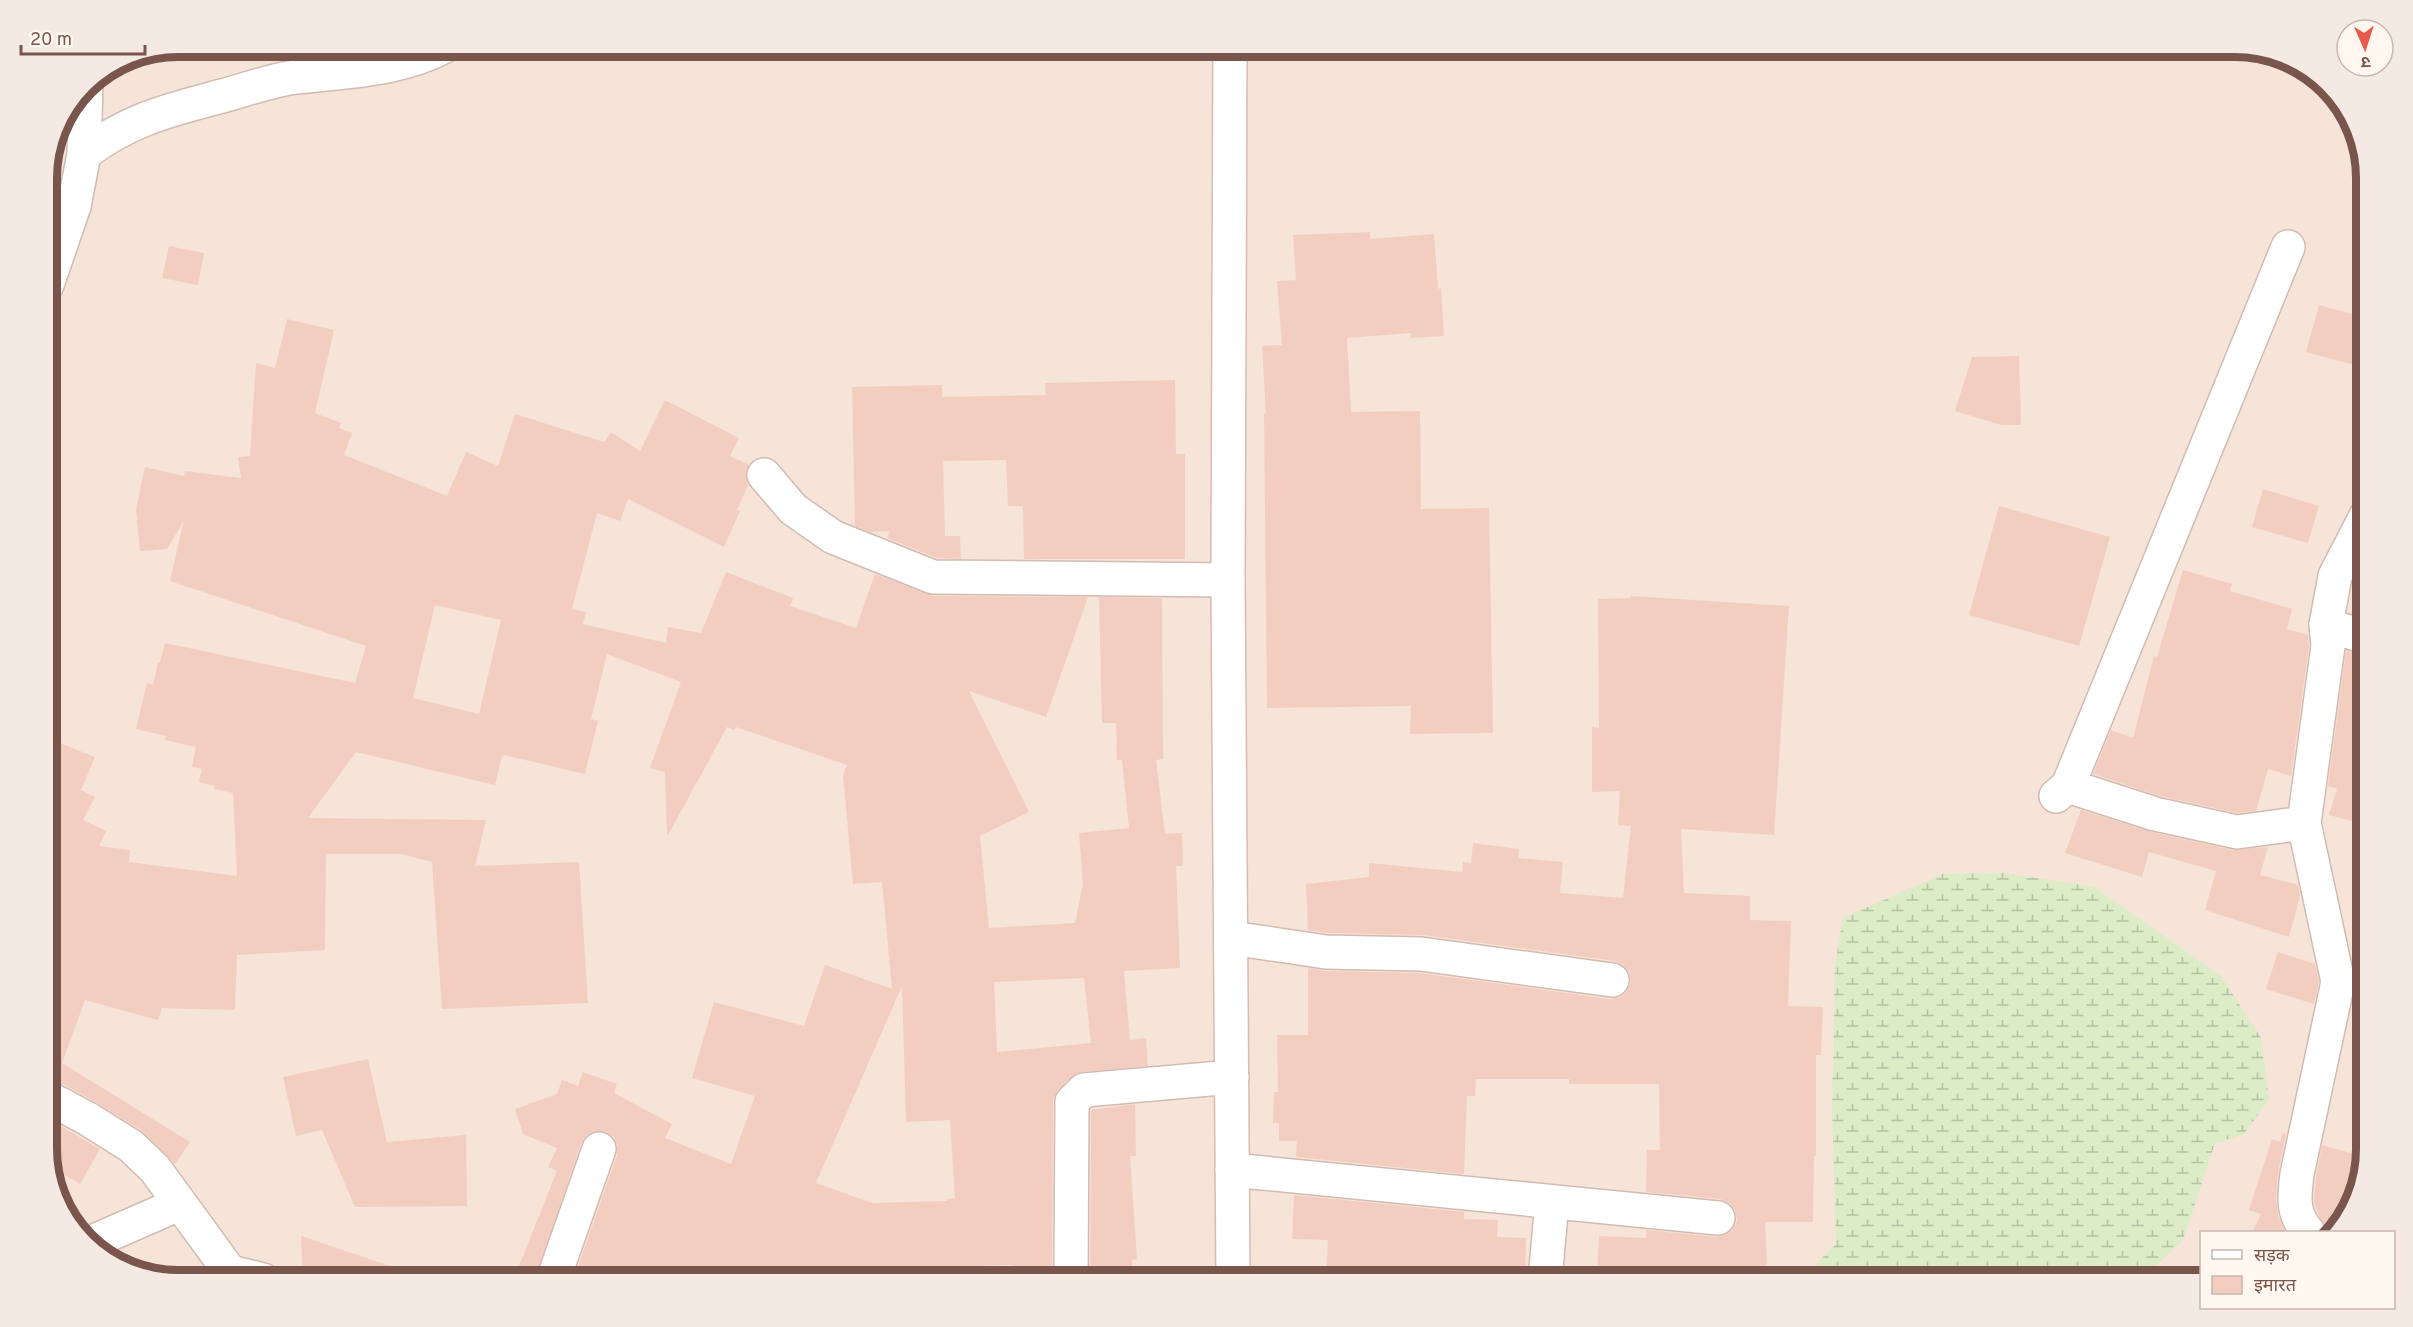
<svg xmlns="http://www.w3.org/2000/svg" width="2413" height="1327" viewBox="0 0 2413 1327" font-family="Overpass,'Noto Sans Devanagari',sans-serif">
<defs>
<pattern id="wetland-marsh" width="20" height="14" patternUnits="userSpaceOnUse" patternTransform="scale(1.5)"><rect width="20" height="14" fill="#dbecc7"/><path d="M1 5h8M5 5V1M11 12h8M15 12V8" fill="none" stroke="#b6c2a4"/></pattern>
</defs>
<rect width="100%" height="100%" fill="#fdf3e9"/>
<polygon fill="#f5e4d7" points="178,46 2235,46 2300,64 2344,105 2366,170 2366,1149 2349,1214 2331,1232 2202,1232 2201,1280 178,1280 113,1263 64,1215 47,1157 47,170 57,128 85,85 128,56"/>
<polygon fill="url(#wetland-marsh)" points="2004,873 2094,887 2221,976 2261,1038 2269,1100 2243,1135 2215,1143 2183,1240 2142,1280 1800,1280 1836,1244 1832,1108 1835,964 1843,918 1942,874"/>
<g fill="#f3cec0" fill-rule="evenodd">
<polygon points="1370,232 1370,239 1434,234 1438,289 1441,288 1444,336 1411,338 1411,333 1347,338 1351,412 1420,411 1421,509 1489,508 1493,733 1410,734 1411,706 1267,708 1264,413 1266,413 1262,346 1282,345 1277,281 1296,280 1293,235"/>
<polygon points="169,246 204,253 198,285 162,278"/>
<polygon points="2319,305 2366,318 2366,368 2306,352"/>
<path d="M287 319 334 330 315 413 341 423 339 428 352 433 344 455 447 496 466 452 498 466 515 414 604 442 611 432 640 451 665 400 739 438 730 456 749 465 746 478 748 485 737 510 740 511 724 547 628 499 620 521 597 513 572 609 586 612 583 624 666 643 668 627 701 633 726 572 793 598 790 606 856 628 875 574 933 596 1088 597 1046 717 969 691 1029 812 980 836 989 928 1075 923 1083 884 1079 833 1129 828 1122 760H1117L1116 723H1102L1099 597 1162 598 1163 759 1156 760 1165 834 1182 833 1183 866H1176L1180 968 1124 971 1130 1040 1146 1038 1148 1066 1082 1072 1071 1077 1059 1089 1053 1101 1052 1275 1012 1276V1265L914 1268V1270L878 1272V1281H573L617 1155V1145L614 1137 606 1132 596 1131 587 1134 581 1143 535 1281H513L557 1171 548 1167 557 1148 523 1134 515 1109 557 1094 562 1080 578 1086 583 1072 617 1084 614 1093 672 1124 665 1138 731 1164 755 1096 692 1078 714 1002 804 1026 825 965 892 989 882 882 853 884 843 775 847 765 736 727 734 730 727 727 667 837 665 772 650 768 681 682 607 654 591 719 598 721 585 774 504 755 502 756 495 785 356 752 308 818 486 820 475 866 579 862 588 1003 442 1009 432 862 401 854H326L325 950 237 955 235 1010 162 1008 158 1020 85 1000 62 1063 190 1142 175 1164 141 1130 97 1103 56 1080 47 1078V738L95 757 81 790 95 797 83 820 106 831 99 846 130 850 129 862 237 876 233 793 214 789 215 786 199 782 202 769 192 767 196 747 165 740 166 736 136 729 147 683 153 685 158 662H160L165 643 355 683 366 646 170 581 184 520 167 549 140 551 136 509 145 467 184 476 185 471 241 478 238 457 250 456 256 363 275 368ZM435 605 501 620 479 714 413 698ZM1084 978 1091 1043 997 1052 994 982ZM902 986 906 1122 950 1120 955 1198 947 1199V1201L872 1203 816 1183Z"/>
<polygon points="2019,356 2021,425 2001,425 1955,411 1972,357"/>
<polygon points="1175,380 1176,454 1185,454 1185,559 1024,559 1023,506 1008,506 1006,460 943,461 945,536 960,536 961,559 937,558 887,538 890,531 870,532 855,526 852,387 942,385 942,397 1046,395 1045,383"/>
<polygon points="2263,489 2319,506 2308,543 2252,527"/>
<polygon points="1999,506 2110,537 2079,646 1969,615"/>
<polygon points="2183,570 2232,584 2230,591 2292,609 2287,629 2308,635 2309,646 2291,776 2268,769 2256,811 2238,813 2160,796 2093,774 2111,730 2133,738 2154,656 2157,657"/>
<polygon points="1631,596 1789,606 1774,835 1681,829 1684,893 1750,896 1750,920 1791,921 1788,1006 1823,1007 1821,1055 1816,1055 1816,1156 1814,1156 1813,1222 1765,1222 1767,1264 1765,1265 1766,1280 1679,1280 1679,1275 1597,1273 1599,1236 1646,1238 1646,1230 1717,1237 1726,1235 1733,1229 1737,1220 1735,1210 1729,1203 1720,1199 1646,1192 1647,1150 1660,1150 1659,1084 1569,1084 1569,1079 1476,1079 1475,1096 1467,1096 1464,1174 1296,1157 1297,1141 1279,1141 1279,1123 1273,1123 1274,1092 1278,1092 1277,1035 1308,1035 1308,968 1325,971 1420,973 1609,999 1620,997 1627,991 1631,982 1629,972 1623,965 1615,961 1424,935 1328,933 1308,930 1306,884 1369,877 1369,863 1462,872 1463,862 1471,863 1473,843 1519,849 1518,858 1563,862 1560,893 1623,898 1631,826 1618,825 1620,791 1592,792 1592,727 1599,728 1598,599 1631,598"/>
<polygon points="2346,651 2366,655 2366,825 2329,815 2337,789 2328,786"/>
<polygon points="2081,810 2151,832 2233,850 2268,847 2260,875 2298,885 2300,896 2289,937 2205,910 2216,871 2149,852 2142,877 2065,853"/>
<polygon points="2278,952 2315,964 2319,982 2314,1004 2266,989"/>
<polygon points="368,1059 387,1142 466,1135 467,1206 355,1207 322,1130 296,1136 283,1077"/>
<polygon points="1135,1104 1136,1156 1130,1156 1137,1259 1132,1260 1132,1280 1090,1281 1091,1110"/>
<polygon points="47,1118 100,1149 80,1184 50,1167 47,1157"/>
<polygon points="2282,1133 2286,1134 2278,1172 2276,1199 2278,1215 2286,1233 2252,1233 2261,1214 2249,1210 2272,1139 2281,1142"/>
<polygon points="2322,1145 2361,1156 2342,1222 2331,1233 2326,1233 2314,1202 2316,1177"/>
<polygon points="1294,1195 1464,1212 1464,1219 1498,1220 1497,1237 1526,1238 1525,1280 1326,1280 1328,1240 1292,1239"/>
<polygon points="301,1236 414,1274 413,1281 303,1281"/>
</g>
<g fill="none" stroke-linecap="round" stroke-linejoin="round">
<g stroke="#d3bbb1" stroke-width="36">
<g id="minor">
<polyline points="84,154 86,84"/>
<path d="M47 228 74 206 84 154C129 119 170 110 222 96 244 90 267 82 289 78 341 71 397 72 445 46"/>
<polyline points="47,285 74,206"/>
<polyline points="764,475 793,509 833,537 933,577 1228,580"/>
<polyline points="2326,625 2366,637"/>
<polyline points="2068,786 2288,247"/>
<polyline points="2056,796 2068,786 2155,814 2237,832 2304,823 2328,646 2326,625 2335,576 2366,516"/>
<path d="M2304 823 2338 982 2297 1174C2294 1198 2292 1213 2308 1232"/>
<polyline points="1232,938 1326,952 1421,954 1612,980"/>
<polyline points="47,1097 88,1119 131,1146 155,1169 230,1272"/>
<polyline points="1232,1170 1718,1218"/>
<polyline points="92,1242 179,1204"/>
<polyline points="219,1280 230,1272 263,1280"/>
<polyline points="553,1280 599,1149"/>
<polyline points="1071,1280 1072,1102 1084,1090 1232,1077"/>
<polyline points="1545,1280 1552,1202"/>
</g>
</g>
<g stroke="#d8bcb1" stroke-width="36">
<polyline id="secondary" points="1230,46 1228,580 1233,1280"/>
</g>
<use href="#minor" stroke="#fff" stroke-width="33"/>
<use href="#secondary" stroke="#fff" stroke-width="33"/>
</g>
<path d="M0 0H2413V1327H0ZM178 57H2235A121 121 0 0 1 2356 178V1149A121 121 0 0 1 2235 1270H178A121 121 0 0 1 57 1149V178A121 121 0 0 1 178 57Z" fill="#f4eae3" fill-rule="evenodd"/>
<path fill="none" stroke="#79554b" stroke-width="8" d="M178 57H2235A121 121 0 0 1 2356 178V1149A121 121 0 0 1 2235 1270H178A121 121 0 0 1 57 1149V178A121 121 0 0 1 178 57Z"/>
<rect x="2200" y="1231" width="195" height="78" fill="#fff7f0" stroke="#c9b6ae" stroke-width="1.5"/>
<rect x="2212" y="1250" width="30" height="9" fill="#ffffff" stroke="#c9b6ae" stroke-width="1.5"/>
<text x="2254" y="1261" font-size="18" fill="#79554b">सड़क</text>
<rect x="2212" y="1276" width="30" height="18" fill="#f3cec0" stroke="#c9b6ae" stroke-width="1.5"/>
<text x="2254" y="1291" font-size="18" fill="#79554b">इमारत</text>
<g transform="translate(2365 48) rotate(177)"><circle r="28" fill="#fff7f0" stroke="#c9b6ae" stroke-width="1.5"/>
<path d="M0-4.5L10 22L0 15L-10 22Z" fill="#e95a4d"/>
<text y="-9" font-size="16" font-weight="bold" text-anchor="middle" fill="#79554b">उ</text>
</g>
<path d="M21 45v9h124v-9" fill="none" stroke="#79554b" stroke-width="3"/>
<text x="30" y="45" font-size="18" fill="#79554b" stroke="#fff7f0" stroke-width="4.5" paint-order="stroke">20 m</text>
</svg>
